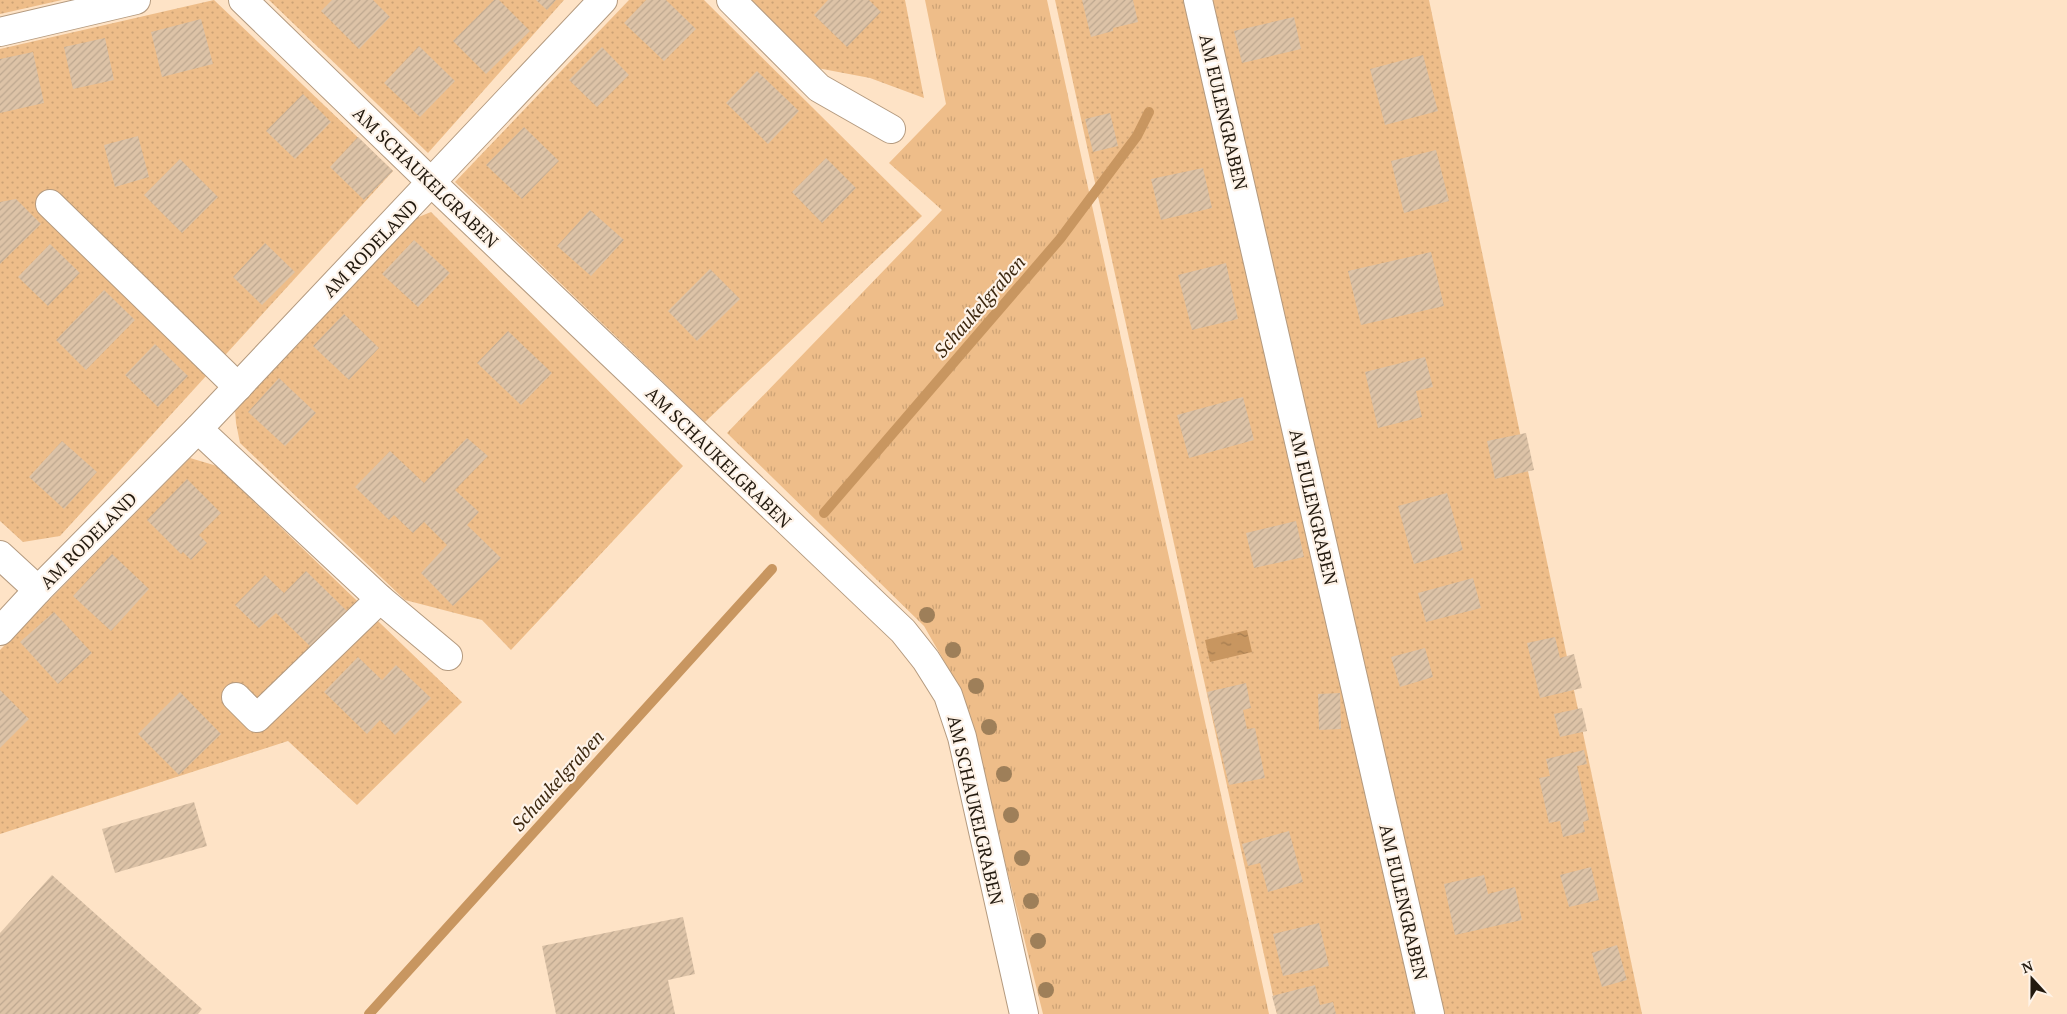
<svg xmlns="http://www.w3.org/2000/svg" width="2067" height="1014" viewBox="0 0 2067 1014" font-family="'PT Serif',serif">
<defs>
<pattern id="grass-tufts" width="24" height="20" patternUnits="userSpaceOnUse" patternTransform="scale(1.25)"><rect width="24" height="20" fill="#eebd89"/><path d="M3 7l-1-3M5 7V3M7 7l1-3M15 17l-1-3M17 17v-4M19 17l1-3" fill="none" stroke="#cca275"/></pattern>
<pattern id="garden-dots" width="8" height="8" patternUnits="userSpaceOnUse" patternTransform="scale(1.25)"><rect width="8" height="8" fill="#eebd89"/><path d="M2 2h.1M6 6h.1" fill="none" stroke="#cca275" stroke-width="1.8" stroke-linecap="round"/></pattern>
<pattern id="water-ripples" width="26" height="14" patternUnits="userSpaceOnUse" patternTransform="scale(1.25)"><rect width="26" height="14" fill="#c89660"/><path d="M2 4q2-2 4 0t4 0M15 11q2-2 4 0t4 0" fill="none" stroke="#a27a4e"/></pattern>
<pattern id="building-hatch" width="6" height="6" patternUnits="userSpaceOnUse" patternTransform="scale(1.25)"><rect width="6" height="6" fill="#ddc3a7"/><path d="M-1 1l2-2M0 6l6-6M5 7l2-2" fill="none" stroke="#bda78f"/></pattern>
</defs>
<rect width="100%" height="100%" fill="#fee3c6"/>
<polygon fill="url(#grass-tufts)" points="925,0 1047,0 1269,1014 1043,1014 963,694 924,626 727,433 942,210 889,163 946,104"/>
<g fill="url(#garden-dots)">
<polygon points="0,0 62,0 0,14"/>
<polygon points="214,0 393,171 60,536 23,542 0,521 0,49"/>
<polygon points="269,0 564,0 428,153"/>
<polygon points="629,0 704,0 922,216 705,422 455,182"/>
<polygon points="748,0 905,0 924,98 870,78 812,67"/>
<polygon points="1055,0 1185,0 1420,1014 1277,1014"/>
<polygon points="1210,0 1429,0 1642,1014 1442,1014"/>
<polygon points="431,212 683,466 511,650 482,620 405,600 240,443 236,423 235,410 411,220"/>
<polygon points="190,458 217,466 462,702 357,805 288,741 0,834 0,650"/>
</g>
<polygon fill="url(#water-ripples)" points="1247,630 1252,652 1210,662 1205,640"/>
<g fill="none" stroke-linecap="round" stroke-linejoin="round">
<g stroke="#c89660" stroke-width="10">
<polyline points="824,513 1060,239 1137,136 1149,112"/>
<polyline points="369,1014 772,569"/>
</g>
</g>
<g fill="url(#building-hatch)">
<polygon points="332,0 373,0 390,17 359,49 321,11"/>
<polygon points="494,0 499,0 530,31 486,74 453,41"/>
<polygon points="536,0 556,0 547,10"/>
<polygon points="646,0 666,0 696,29 664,61 624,23"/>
<polygon points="828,0 869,0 881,12 847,47 814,15"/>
<polygon points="1082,0 1133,0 1138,22 1113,28 1113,31 1091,37"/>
<polygon points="1294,17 1301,49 1242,63 1234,31"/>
<polygon points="201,19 213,64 162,77 151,32"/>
<polygon points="105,38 114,80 73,89 64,47"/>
<polygon points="419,46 455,81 420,117 384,83"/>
<polygon points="602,47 629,75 597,107 569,80"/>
<polygon points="33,52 44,103 0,113 0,59"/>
<polygon points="1423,55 1438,111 1385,125 1370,69"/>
<polygon points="757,71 799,111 768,144 726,103"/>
<polygon points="303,94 331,122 295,159 266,131"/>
<polygon points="1110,113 1118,146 1093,152 1085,119"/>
<polygon points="524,127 559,161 522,199 486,165"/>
<polygon points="138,136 149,177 115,187 104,145"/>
<polygon points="358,137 393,171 364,200 330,167"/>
<polygon points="1436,150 1449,201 1404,213 1391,161"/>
<polygon points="826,158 856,188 822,223 792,192"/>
<polygon points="180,159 218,197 182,233 144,195"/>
<polygon points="1203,168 1212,208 1161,220 1151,179"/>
<polygon points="16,199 41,224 0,264 0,202"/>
<polygon points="590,210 624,240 591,276 557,246"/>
<polygon points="414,240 450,273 418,307 382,274"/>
<polygon points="265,243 295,272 262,305 233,277"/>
<polygon points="50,244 80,273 48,306 18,277"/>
<polygon points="1431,252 1444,306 1361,325 1348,271"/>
<polygon points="1226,263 1238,319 1192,330 1178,275"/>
<polygon points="710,269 740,299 697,341 668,311"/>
<polygon points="104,290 135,320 86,370 56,340"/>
<polygon points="344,314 379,348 349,380 313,346"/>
<polygon points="508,331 552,373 521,405 477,363"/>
<polygon points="155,344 188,376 158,407 125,375"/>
<polygon points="1425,357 1433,387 1416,391 1422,417 1378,428 1365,372"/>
<polygon points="279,378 316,413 285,446 248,412"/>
<polygon points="1243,397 1254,440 1189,458 1177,415"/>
<polygon points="1526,433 1534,470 1495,479 1487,441"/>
<polygon points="467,438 488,456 455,490 479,512 467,525 501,558 453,606 421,573 447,545 424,522 413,533 394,515 389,520 355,487 390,451 424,483"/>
<polygon points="62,441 97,472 64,509 29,477"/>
<polygon points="187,479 221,513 199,535 207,543 191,560 183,552 181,554 147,520"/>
<polygon points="1447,493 1463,550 1414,564 1398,506"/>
<polygon points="1296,521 1304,557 1254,568 1246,533"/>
<polygon points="112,554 149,589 111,631 73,596"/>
<polygon points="306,571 349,613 313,649 276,613 259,628 235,605 265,575 284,593"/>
<polygon points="1473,578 1481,608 1426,622 1418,593"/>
<polygon points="54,612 92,653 58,684 20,642"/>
<polygon points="1555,637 1560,658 1574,654 1582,688 1540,698 1527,643"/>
<polygon points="1425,648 1433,677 1400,687 1391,657"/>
<polygon points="358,657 382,680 396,665 431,698 395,735 380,720 367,734 324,692"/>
<polygon points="1246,683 1251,708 1243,710 1247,729 1255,728 1265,778 1229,785 1207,692"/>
<polygon points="0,690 29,719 0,748"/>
<polygon points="180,692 221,734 179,775 138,734"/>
<polygon points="1340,693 1341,729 1319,730 1318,694"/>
<polygon points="1582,708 1587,731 1560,737 1554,714"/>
<polygon points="1584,750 1587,764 1577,766 1589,820 1583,822 1585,832 1563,837 1560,821 1549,823 1539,778 1550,776 1546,759"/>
<polygon points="194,802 207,846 115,873 102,829"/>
<polygon points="1289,831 1303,882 1268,892 1260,863 1248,866 1242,844"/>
<polygon points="1591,867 1599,900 1569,907 1560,875"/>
<polygon points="52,875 202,1009 198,1014 0,1014 0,933"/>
<polygon points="1484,875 1488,894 1515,887 1522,920 1455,935 1444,884"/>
<polygon points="683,917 695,974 668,980 675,1014 556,1014 542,946"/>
<polygon points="1319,923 1329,966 1283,976 1273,934"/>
<polygon points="1617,945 1627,980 1602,987 1592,953"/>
<polygon points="1315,985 1320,1005 1333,1002 1336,1014 1277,1014 1272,996"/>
</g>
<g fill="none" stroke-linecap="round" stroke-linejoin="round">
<g stroke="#b49a7f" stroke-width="30">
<g id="minor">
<polyline points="243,0 432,183 903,631 926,660 948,695 962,737 1024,1014"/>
<polyline points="731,0 819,88 891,129"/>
<polyline points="1198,0 1430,1014"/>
<polyline points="0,32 136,0"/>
<polyline points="50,204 238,387"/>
<polyline points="198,429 380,599 448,656"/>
<polyline points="0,555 38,590"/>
<polyline points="0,631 38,590 198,429 603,0"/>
<polyline points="236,697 257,718 380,599"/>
</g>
</g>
<use href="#minor" stroke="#fff" stroke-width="28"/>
</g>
<g fill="#9e7f59">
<circle cx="927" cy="615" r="8"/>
<circle cx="953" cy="650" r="8"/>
<circle cx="976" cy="686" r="8"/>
<circle cx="989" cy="727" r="8"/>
<circle cx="1004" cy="774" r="8"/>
<circle cx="1011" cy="815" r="8"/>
<circle cx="1022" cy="858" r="8"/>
<circle cx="1031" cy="901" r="8"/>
<circle cx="1038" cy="941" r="8"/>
<circle cx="1046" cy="990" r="8"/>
</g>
<g text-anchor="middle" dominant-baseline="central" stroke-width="4.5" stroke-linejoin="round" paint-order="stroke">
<g font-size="18" fill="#22190e" stroke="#fef3e8">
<text transform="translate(1224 112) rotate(77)">AM EULENGRABEN</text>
<text transform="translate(426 177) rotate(44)">AM SCHAUKELGRABEN</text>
<text transform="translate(370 248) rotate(-46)">AM RODELAND</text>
<text transform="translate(719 457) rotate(44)">AM SCHAUKELGRABEN</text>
<text transform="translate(1314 507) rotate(77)">AM EULENGRABEN</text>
<text transform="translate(88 540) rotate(-45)">AM RODELAND</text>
<text transform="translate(976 810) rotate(77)">AM SCHAUKELGRABEN</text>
<text transform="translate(1404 902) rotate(77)">AM EULENGRABEN</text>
</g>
<g font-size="19" font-style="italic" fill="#3d280f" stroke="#fef3e8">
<text transform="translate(979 306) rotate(-49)">Schaukelgraben</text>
<text transform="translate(557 780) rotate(-48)">Schaukelgraben</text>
</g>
</g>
<g transform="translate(2032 979) rotate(339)" stroke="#fef3e8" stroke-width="4" paint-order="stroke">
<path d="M0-4L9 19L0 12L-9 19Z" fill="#22190e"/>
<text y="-8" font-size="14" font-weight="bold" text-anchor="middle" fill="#22190e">N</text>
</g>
</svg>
